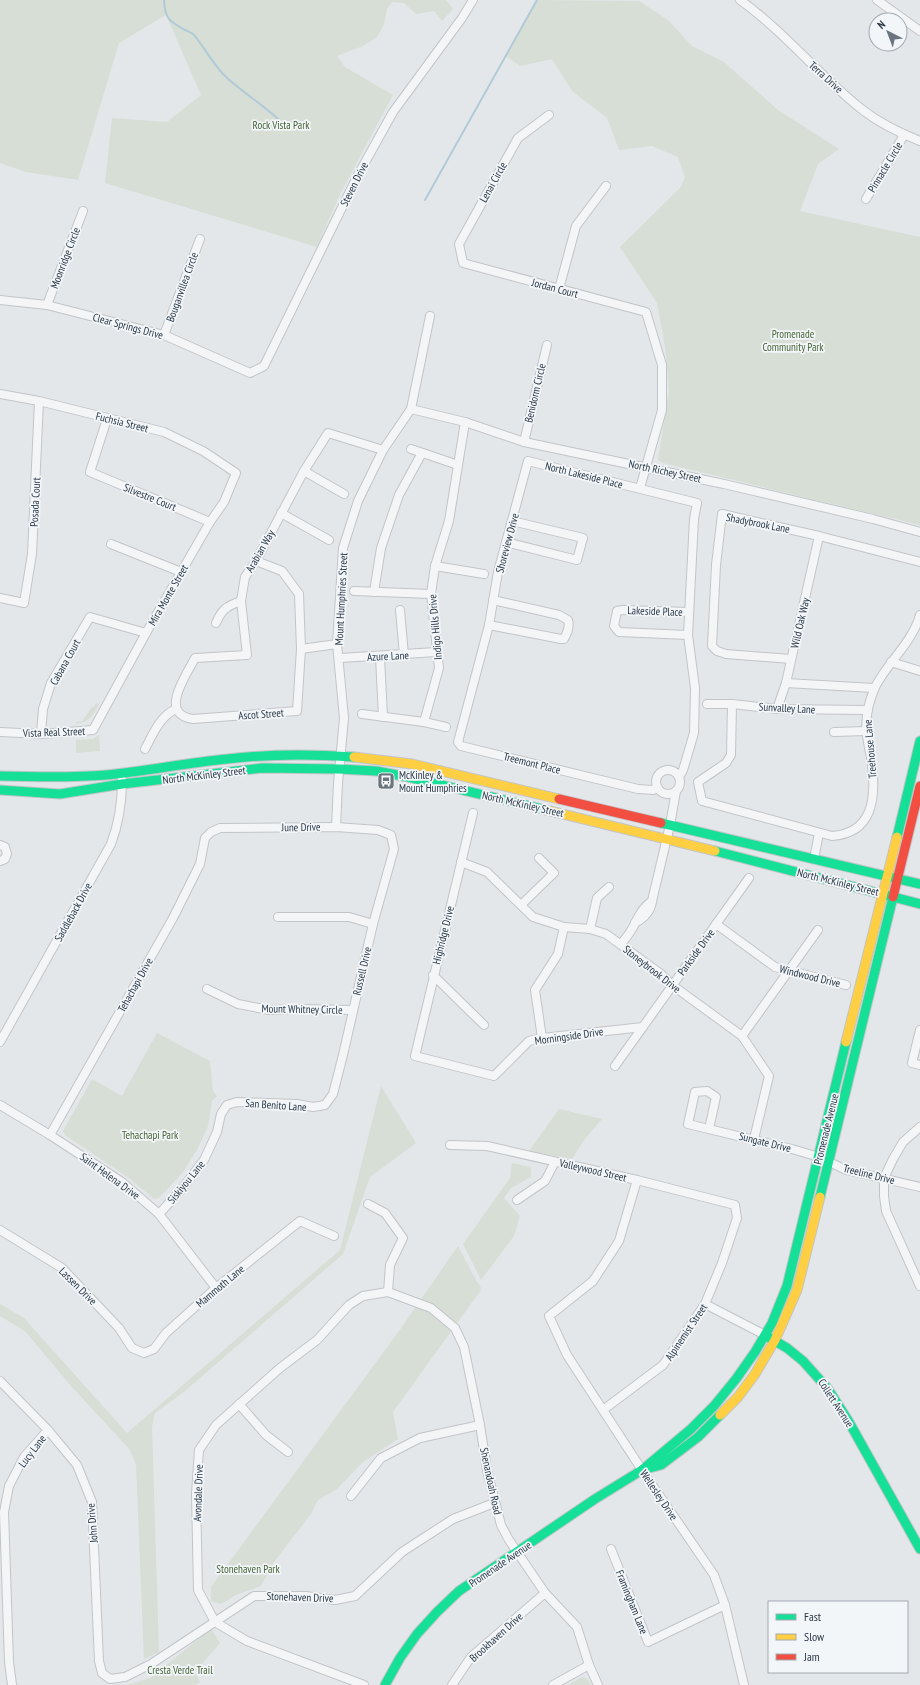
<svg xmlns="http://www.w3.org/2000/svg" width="920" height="1685" viewBox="0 0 920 1685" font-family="'PT Sans Narrow',sans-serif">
<rect width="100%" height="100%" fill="#e4e7ea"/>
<g fill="#d6ded5">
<polygon points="0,0 446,0 453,9 442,21 434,11 416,14 404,3 392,2 387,9 384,24 377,37 363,46 337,56 345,67 393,95 340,194 317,247 105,183 112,118 167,122 201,95 166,15 119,43 78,180 26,172 0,163"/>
<polygon points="537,0 639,1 668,20 692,46 724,62 778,110 839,149 818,164 800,211 920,237 920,525 663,463 658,460 669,391 665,347 657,303 620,247 680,188 685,177 678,157 652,146 619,150 607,118 572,91 552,59 520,66 506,56"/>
<path d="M96 703 99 704C93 716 89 722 76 724V722L83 721 84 717H85L92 707H94Z"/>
<polygon points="99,735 100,751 76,753 76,740 93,739"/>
<polygon points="157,1033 210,1061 213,1091 217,1096 212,1101 208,1126 198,1148 183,1172 159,1198 154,1199 129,1178 65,1135 63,1131 92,1079 122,1096"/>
<polygon points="381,1086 416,1143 370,1177 343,1254 185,1391 155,1413 152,1427 159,1652 144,1659 136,1465 130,1450 71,1386 25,1331 0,1316 0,1304 24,1318 127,1433 340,1250"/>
<polygon points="559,1109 602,1119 584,1140 572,1159 529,1151"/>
<polygon points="512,1163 531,1167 531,1177 511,1188 504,1198 520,1216 514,1236 481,1280 463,1244 510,1178"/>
<polygon points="458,1246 477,1282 481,1287 480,1288 481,1290 393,1412 398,1439 363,1462 337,1489 318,1500 311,1514 274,1562 261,1586 236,1595 221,1604 211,1601 211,1587 399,1331"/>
<polygon points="211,1629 220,1643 195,1672 200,1682 196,1685 128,1685 150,1678"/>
<polygon points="582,1677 586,1678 591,1685 568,1685"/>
</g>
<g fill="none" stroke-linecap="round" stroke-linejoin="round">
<g stroke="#b1cad7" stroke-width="2">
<path d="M164 0C165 19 169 21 185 30 189 32 193 33 195 36 205 49 212 62 223 74 240 91 261 103 278 119"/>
<polyline points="425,200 537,0"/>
</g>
<g stroke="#c2c5c8" stroke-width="10">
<g id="street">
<path d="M740 0C785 32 820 77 864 111 881 124 900 133 920 141"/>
<polyline points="877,0 920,31"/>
<polyline points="549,115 518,138 459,244 463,263 646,312 662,365 662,410 640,488"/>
<polyline points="866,199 904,135"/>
<polyline points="559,289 576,226 606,186"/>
<polyline points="0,300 47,305 164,335 250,373 264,366 358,175 393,112 462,18 473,0"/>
<polyline points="47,305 83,211"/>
<polyline points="164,335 200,239"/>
<polyline points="0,394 39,401 164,432 203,451 236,473 224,502 210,522 146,633 93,730 41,734 0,732"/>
<polyline points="411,409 465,422 524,442 724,484 873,519 920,532"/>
<polyline points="107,419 90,472 210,522"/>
<polyline points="524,442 547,345"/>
<polyline points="411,449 458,465"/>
<polyline points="304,471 344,494"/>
<polyline points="281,513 329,540"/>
<polyline points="506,542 577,560 583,538 512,521"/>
<polyline points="111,544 181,572"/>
<path d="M256 561 282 571 299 594 301 649 297 711 193 719C158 714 186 676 195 658L247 655 241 601 245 577 256 561 304 471 328 433 383 450"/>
<polyline points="435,566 484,574"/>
<polyline points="354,591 431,594"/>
<polyline points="374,592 381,548 399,495 422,453"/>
<polyline points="0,598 24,603 32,554 39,401"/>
<polyline points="400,610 404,655"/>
<path d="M216 623C222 609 227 606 241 601"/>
<path d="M489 625 561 639H564C567 633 570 627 568 620L559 615 493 600"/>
<polyline points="688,635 619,632 614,626 617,611 623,610 689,612"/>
<polyline points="301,649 337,644"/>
<polyline points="380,657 383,717"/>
<polyline points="340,658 436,652"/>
<polyline points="791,659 726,654 717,651 712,646 716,565 722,514 819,536 920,562"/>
<polyline points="891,662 920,671"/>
<polyline points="786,683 874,688"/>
<polyline points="707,704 732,704 777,709 868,710"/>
<path d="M732 704 731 755 726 763 698 782 702 801 832 836C873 833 876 798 872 765 871 755 868 745 867 735 865 720 868 704 874 690 876 684 880 679 883 674 896 655 914 637 920 615"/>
<polyline points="777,709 786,683 819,536"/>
<polyline points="362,714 424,722 439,668 431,594 435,566 449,521 465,422"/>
<polyline points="424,722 446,727"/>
<polyline points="834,732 867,731"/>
<polyline points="41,734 43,709 51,683 90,617 146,633"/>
<path d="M145 749C153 734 160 716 176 709"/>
<circle cx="668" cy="782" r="12"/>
<polyline points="658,788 653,790 638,789 461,746 458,742 489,625 498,572 528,461 697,503 694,519 688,635 695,688 694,733 683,770 679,777"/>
<polyline points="473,813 415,1056 494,1076 529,1041 542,1038 643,1027"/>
<polyline points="336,827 338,783 344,718 337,644 343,548 358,501 383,450 411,409 430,316"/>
<polyline points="0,845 5,847 7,854 5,859 0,861"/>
<polyline points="814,859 819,833"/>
<polyline points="461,862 487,872 533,917 564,927 590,929 606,934 661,974 672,985 742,1036 769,1076 754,1139"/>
<polyline points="521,905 554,873 539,858"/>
<polyline points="278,917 349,917 373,924"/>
<path d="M635 923C644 918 651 911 652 901L670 825 676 791"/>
<polyline points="716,924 775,967 846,985"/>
<polyline points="590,929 597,898 609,887"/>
<path d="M621 944C626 938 632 931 635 923 640 914 643 907 652 901"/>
<polyline points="433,975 484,1025"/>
<polyline points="207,989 238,1004 269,1010 300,1009 353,1010"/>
<polyline points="920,1030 912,1063 920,1065"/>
<polyline points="742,1036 818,930"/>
<polyline points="542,1038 535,990 558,954 564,927"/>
<path d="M0 1042 111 844C119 823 122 803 122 780"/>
<polyline points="615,1066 749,878"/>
<polyline points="0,1105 50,1135 122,1182 159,1214 216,1288"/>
<polyline points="920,1127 903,1142 893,1159 884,1178 884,1196 886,1211 920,1286"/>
<polyline points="709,1129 716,1097 707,1091 695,1092 688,1124 792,1149 819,1157 846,1170 920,1187"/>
<polyline points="50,1135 173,918 200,864 205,838 211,832 220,828 336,827 378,830 391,835 394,849 373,924 343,1055 333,1094 325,1105 313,1107 297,1104 237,1102 227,1105 221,1114 217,1132 204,1160 181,1190 159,1214"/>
<polyline points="450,1145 487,1146 637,1180 735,1205 737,1218 722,1263 705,1304 663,1365 603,1410"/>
<polyline points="637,1180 619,1241 593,1281 549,1316 567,1355 642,1470 714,1575 725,1605 744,1685"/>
<polyline points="517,1200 545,1181 555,1162"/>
<polyline points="368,1204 385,1213 403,1238 390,1265 388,1292"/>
<polyline points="0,1230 62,1268 119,1328 132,1348 144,1353 154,1349 166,1333 216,1288 300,1221 334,1236"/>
<polyline points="388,1292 431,1308 455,1328 464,1347 480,1425 487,1470 501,1525 509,1540 545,1593 577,1627 589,1665 598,1685"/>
<polyline points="705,1304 765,1335"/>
<polyline points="0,1381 48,1430 77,1465 92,1502 99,1661 102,1673 110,1679 125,1677 151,1664 254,1596 306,1596 335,1600 355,1596 402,1552 453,1519 494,1503"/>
<polyline points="239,1404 266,1435 288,1452"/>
<polyline points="351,1496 381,1458 420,1438 480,1425"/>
<polyline points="611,1549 648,1642 725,1605"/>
<polyline points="12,1685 9,1662 4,1512 9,1486 24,1457 48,1430"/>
<polyline points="364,1685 247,1641 215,1622 198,1590 196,1494 199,1450 216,1425 280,1368 317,1340 349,1305 363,1296 388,1292"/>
<polyline points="452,1685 471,1657 545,1593"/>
<polyline points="553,1685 589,1665"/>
</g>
</g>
<g stroke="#c2c5c8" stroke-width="11">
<g id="fast">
<path d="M0 776C35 777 71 778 106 775 147 771 186 763 227 759 269 754 312 754 354 757"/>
<polyline points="0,790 60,794 122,784 262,768 339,769 376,771 408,777 546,810"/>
<polyline points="661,823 920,884"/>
<polyline points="897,837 920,741"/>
<polyline points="715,851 920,904"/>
<polyline points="820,1197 893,897"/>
<polyline points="768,1337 787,1348 803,1361 828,1389 849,1422 920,1549"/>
<polyline points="642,1470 691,1429 714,1406 736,1379 755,1352 772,1323 787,1286 846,1042"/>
<polyline points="385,1685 400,1658 417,1634 437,1612 459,1591 595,1499 642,1470 661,1465 698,1437 720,1415"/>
</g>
</g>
<g stroke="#c2c5c8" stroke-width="11">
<g id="slow">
<polyline points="354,757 412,764 559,799"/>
<polyline points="546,810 715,851"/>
<polyline points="846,1042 897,837"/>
<polyline points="720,1415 738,1397 755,1374 775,1340 797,1290 820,1197"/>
</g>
</g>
<g stroke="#c2c5c8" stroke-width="11">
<g id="jam">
<polyline points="559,799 661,823"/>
<polyline points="893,897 920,786"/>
</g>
</g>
<use href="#street" stroke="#f4f5f7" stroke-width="8"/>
<use href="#fast" stroke="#16e098" stroke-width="9"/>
<use href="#slow" stroke="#ffcf43" stroke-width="9"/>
<use href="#jam" stroke="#f24e42" stroke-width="9"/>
</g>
<defs>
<g id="bus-square" transform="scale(0.9)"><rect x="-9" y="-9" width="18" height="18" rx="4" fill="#6a757f" stroke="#f3f6f9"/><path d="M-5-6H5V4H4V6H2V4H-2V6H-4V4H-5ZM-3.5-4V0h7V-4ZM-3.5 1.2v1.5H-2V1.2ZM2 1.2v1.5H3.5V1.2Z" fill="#fff"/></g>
</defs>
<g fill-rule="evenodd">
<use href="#bus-square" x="386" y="781"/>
</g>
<g text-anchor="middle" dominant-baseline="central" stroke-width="3.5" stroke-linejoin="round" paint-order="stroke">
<g font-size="11" fill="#293846" stroke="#f3f6f9">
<text transform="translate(826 77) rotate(42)">Terra Drive</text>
<text transform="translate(885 167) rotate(-59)">Pinnacle Circle</text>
<text transform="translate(493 182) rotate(-61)">Lenai Circle</text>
<text transform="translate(354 184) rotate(-63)">Steven Drive</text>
<text transform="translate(65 258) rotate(-69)">Moonridge Circle</text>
<text transform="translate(182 287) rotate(-70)">Bouganvillea Circle</text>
<text transform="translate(555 288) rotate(15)">Jordan Court</text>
<text transform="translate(128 326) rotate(15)">Clear Springs Drive</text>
<text transform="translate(535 393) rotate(-77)">Benidorm Circle</text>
<text transform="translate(122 422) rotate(14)">Fuchsia Street</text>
<text transform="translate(665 471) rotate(12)">North Richey Street</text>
<text transform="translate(584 475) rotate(14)">North Lakeside Place</text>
<text transform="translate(150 497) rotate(22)">Silvestre Court</text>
<text transform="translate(35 502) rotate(-87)">Posada Court</text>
<text transform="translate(758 523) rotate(11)">Shadybrook Lane</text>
<text transform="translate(507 543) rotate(-75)">Shoreview Drive</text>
<text transform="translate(260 551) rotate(-60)">Arabian Way</text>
<text transform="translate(168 595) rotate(-60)">Mira Monte Street</text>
<text transform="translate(341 599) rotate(-87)">Mount Humphries Street</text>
<text transform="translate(655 611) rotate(2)">Lakeside Place</text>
<text transform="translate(800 623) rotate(-77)">Wild Oak Way</text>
<text transform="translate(435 627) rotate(-95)">Indigo Hills Drive</text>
<text transform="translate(388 656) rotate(-3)">Azure Lane</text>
<text transform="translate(65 662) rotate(-61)">Cabana Court</text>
<text transform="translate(787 708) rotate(3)">Sunvalley Lane</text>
<text transform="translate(261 714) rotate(-4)">Ascot Street</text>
<text transform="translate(54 732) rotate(-2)">Vista Real Street</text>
<text transform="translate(870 749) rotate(-95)">Treehouse Lane</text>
<text transform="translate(532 763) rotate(14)">Treemont Place</text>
<text transform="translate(204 775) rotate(-7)">North McKinley Street</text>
<text transform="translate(523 804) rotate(13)">North McKinley Street</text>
<text transform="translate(301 827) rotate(-1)">June Drive</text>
<text transform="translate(838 882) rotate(14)">North McKinley Street</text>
<text transform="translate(73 912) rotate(-61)">Saddleback Drive</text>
<text transform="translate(443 935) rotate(-76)">Highridge Drive</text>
<text transform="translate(696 952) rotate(-54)">Parkside Drive</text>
<text transform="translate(652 969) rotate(38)">Stoneybrook Drive</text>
<text transform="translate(362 971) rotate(-77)">Russell Drive</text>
<text transform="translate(810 976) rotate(14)">Windwood Drive</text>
<text transform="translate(135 985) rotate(-61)">Tehachapi Drive</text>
<text transform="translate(302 1009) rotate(1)">Mount Whitney Circle</text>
<text transform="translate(569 1036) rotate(-8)">Morningside Drive</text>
<text transform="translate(276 1105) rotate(4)">San Benito Lane</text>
<text transform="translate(826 1129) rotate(-76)">Promenade Avenue</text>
<text transform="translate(765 1142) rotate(14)">Sungate Drive</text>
<text transform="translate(593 1170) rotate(13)">Valleywood Street</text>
<text transform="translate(869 1174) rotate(14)">Treeline Drive</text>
<text transform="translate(110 1176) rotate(36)">Saint Helena Drive</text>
<text transform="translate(186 1182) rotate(-51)">Siskiyou Lane</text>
<text transform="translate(78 1286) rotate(45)">Lassen Drive</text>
<text transform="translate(220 1286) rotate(-40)">Mammoth Lane</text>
<text transform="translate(686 1332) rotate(-56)">Alpinemist Street</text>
<text transform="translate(836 1403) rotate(57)">Collett Avenue</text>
<text transform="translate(32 1451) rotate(-53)">Lucy Lane</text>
<text transform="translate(491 1481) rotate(78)">Shenandoah Road</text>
<text transform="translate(198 1493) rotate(-88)">Avondale Drive</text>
<text transform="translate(659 1495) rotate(56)">Wellesley Drive</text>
<text transform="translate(92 1523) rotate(-95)">John Drive</text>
<text transform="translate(500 1564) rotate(-34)">Promenade Avenue</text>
<text transform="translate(300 1597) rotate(2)">Stonehaven Drive</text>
<text transform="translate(632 1602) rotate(68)">Framingham Lane</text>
<text transform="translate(496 1637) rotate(-42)">Brookhaven Drive</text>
</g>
<g font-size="11" fill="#456334" stroke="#f3f6f9">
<text x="281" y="125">Rock Vista Park</text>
<text x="793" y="334">Promenade<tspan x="793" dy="13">Community Park</tspan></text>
<text x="150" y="1135">Tehachapi Park</text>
<text x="248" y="1569">Stonehaven Park</text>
<text x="180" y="1670">Cresta Verde Trail</text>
</g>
<g font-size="11" fill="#293846" stroke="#f3f6f9" text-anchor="start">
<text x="399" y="775">McKinley &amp;<tspan x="399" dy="13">Mount Humphries</tspan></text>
</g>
</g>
<rect x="768" y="1601" width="140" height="72" fill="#f3f6f9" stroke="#a2aab1"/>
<rect x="776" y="1614" width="20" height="6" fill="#16e098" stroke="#a2aab1"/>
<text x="804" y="1621" font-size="12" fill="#293846">Fast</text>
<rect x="776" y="1634" width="20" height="6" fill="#ffcf43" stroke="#a2aab1"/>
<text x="804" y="1641" font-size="12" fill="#293846">Slow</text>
<rect x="776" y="1654" width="20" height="6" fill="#f24e42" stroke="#a2aab1"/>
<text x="804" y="1661" font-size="12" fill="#293846">Jam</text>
<g transform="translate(888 32) rotate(318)"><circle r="19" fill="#f3f6f9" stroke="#a2aab1"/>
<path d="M0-3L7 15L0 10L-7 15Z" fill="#6a757f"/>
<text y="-6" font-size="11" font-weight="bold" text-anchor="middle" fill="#293846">N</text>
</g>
</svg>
